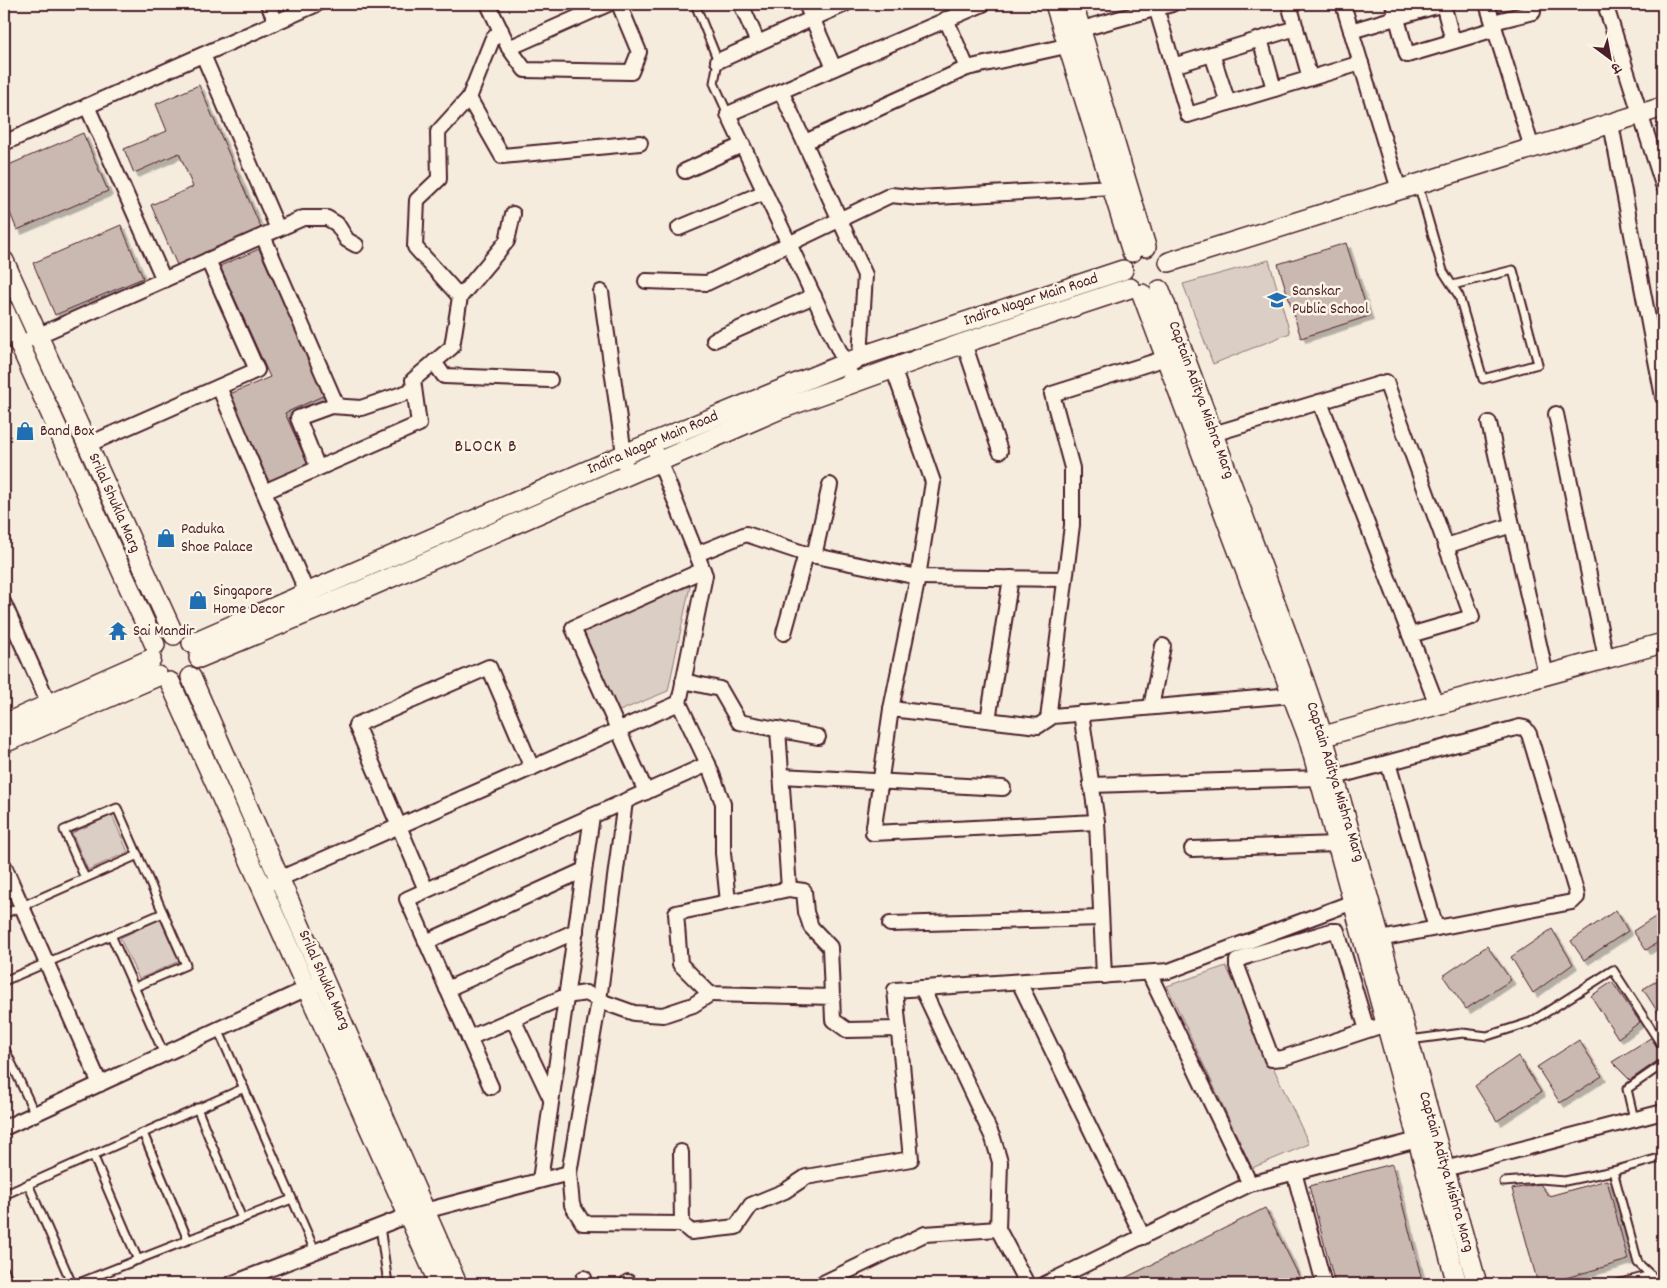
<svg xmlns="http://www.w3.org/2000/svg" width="1667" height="1288" viewBox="0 0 1667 1288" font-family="Dekko,'Playpen Sans Deva',sans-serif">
<defs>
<filter id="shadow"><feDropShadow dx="4.5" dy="4.5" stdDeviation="0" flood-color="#0004"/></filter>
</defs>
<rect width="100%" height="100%" fill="#f5ecde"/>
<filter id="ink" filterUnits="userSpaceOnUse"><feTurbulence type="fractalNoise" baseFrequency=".02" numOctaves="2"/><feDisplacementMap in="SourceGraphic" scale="10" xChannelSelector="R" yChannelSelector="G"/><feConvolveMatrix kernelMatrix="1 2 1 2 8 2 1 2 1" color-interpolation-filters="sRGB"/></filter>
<g filter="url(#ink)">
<g fill="#dbcec4" stroke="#927678">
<polygon points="1269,260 1290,333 1213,364 1183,284"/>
<polygon points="690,586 668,691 617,712 583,631"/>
<polygon points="112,815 128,852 88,870 72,833"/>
<polygon points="160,919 179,961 139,979 120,938"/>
<polygon points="1226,966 1309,1144 1252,1168 1167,986"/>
</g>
<g fill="#cab9b1" stroke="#4a1f2b" filter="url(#shadow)">
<polygon points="199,85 261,228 177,265 151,205 193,187 179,153 134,173 124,149 167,131 156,104"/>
<polygon points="83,133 108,191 17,230 4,198 4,167"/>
<polygon points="121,225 143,278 55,315 33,263"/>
<polygon points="1346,243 1369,316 1301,338 1278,264"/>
<polygon points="259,249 325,395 285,413 308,465 269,482 230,394 270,377 220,266"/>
<polygon points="1616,910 1628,931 1584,960 1571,941"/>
<polygon points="1663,912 1663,939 1646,950 1633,931"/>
<polygon points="1552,929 1573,964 1533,993 1511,957"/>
<polygon points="1487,946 1511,980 1466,1009 1443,976"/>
<polygon points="1663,977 1663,1011 1659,1014 1643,989"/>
<polygon points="1612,982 1640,1022 1618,1038 1591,996"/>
<polygon points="1652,1037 1663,1054 1663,1057 1630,1080 1612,1062"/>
<polygon points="1579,1040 1602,1076 1560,1103 1537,1067"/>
<polygon points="1518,1056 1541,1092 1497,1121 1475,1086"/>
<polygon points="1392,1164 1423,1284 1335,1284 1309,1186"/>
<polygon points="1607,1180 1628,1260 1545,1284 1538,1284 1512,1189 1540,1184 1549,1196"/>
<polygon points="1265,1208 1303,1284 1113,1284"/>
</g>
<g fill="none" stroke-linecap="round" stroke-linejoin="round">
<g stroke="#4a1f2b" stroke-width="11">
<g id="lane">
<polyline points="695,4 718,61 714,83 728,114"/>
<polyline points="1418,184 1443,271 1459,296 1483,379 1538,364 1513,270 1453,285"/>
<polyline points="85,878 64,830 117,808 186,965 135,987"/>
<polyline points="4,914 138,855"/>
<polyline points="111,935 164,1054"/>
<polyline points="4,981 163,913"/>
<polyline points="218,1029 315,1251"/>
<polyline points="1409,1040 1463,1033 1487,1036 1531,1022 1613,970 1663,1047"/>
<polyline points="4,1047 35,1114"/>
<polyline points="197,1108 242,1219"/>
<polyline points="1634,1119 1627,1089 1663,1064"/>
<polyline points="143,1133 188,1240"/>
<polyline points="93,1155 138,1260"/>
<polyline points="1613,1171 1638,1263 1656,1280 1657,1284"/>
<polyline points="1504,1182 1540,1179 1565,1181 1613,1171 1663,1157"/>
<polyline points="28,1184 72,1284"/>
<polyline points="4,1195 244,1088"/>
<polyline points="380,1226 388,1284"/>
<polyline points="4,1270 10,1284"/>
<polyline points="76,1284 292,1199"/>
<polyline points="1617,1284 1651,1275"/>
</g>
</g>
<g stroke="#4a1f2b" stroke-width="18">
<g id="street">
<polyline points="268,4 276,22"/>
<polyline points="488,4 509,48 608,4"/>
<polyline points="741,4 758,43"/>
<polyline points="806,4 834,68"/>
<polyline points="1155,4 1188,115 1361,63"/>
<polyline points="1289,4 1310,78"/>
<polyline points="1343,4 1399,190"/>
<polyline points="1393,4 1407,55 1495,29"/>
<polyline points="1487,4 1532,148"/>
<polyline points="1605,4 1663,185"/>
<polyline points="946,19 967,68"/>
<polyline points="1493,22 1533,12"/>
<polyline points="501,30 492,40 469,98 502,156 640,143"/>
<polyline points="1351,31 1443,4 1453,41"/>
<polyline points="1071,32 1172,4"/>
<polyline points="1260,39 1274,89"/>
<polyline points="509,48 525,70 631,72 639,52 619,4"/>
<polyline points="1212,54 1228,103"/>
<polyline points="203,55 278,229"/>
<polyline points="718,61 845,4"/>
<polyline points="1173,66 1296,28"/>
<polyline points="781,91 865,275 860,357"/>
<polyline points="87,106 164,280"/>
<polyline points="1611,124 1663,397"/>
<polyline points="805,142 967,68 1075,44"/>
<polyline points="4,143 317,4"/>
<polyline points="685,171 742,145"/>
<polyline points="679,228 765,192"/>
<polyline points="263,236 337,406"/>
<polyline points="646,281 707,283 891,195 919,198 1112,187"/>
<polyline points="601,292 624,454 626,475"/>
<polyline points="460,297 415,247 417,200 439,179 438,132 469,98"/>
<polyline points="714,340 814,296"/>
<polyline points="964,343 1000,451"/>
<polyline points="19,344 303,218 327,218 337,224 347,240 356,245"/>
<polyline points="434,362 444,376 550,380"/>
<polyline points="893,368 933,482 918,577 891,709 873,833 1097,822"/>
<polyline points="854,382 728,114 983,4"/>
<polyline points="219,387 310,600"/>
<polyline points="1320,402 1437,705"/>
<polyline points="1556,414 1606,658"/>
<polyline points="1489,423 1546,675"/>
<polyline points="1213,434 1386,382 1472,617 1410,635"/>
<polyline points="87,445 257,370 208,260"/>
<polyline points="318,468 298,418 331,406 361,408 414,390"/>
<polyline points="264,492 419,424 413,380 452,347 460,297 507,241 513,214"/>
<polyline points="1446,546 1512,525"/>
<polyline points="697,554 746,534 806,554 918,577 1065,579"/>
<polyline points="814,556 830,485"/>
<polyline points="4,604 49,704"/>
<polyline points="784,633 806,554"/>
<polyline points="683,681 720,689 739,722 818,737"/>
<polyline points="679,703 708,764 723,803 723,853 728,902"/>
<polyline points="1151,707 1163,646"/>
<polyline points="891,709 1038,726 1053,716 1292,695"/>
<polyline points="1081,713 1097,822 1104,976"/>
<polyline points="1048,719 1072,525 1072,468 1052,394 1166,358"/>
<polyline points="988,720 1011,578"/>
<polyline points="778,729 789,889"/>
<polyline points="1388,763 1436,928"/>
<polyline points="781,776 1003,788"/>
<polyline points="1335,777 1520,727 1525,728 1529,734 1576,891 1577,897 1572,902 1380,939"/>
<polyline points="1091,785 1319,778"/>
<polyline points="646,792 573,628 703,570"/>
<polyline points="625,801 599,1000 569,1173 572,1205 583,1223 682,1224 691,1232 736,1227 751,1205 785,1191 806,1177 911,1159 895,990 1169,971 1353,902"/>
<polyline points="1192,849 1337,844"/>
<polyline points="4,866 100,1084"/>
<polyline points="272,882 679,703 705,575 652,443"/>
<polyline points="426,890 356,725 489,667 532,768"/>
<polyline points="890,924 1101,918"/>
<polyline points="426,942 584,870"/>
<polyline points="1149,973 1250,1184"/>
<polyline points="1019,982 1143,1237"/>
<polyline points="922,988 993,1138 1000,1162 998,1229 1027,1284"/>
<polyline points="447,989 576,931"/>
<polyline points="833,997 710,994 680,964 676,913 789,889 804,891 806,912 811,927 830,947 833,1020 847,1030 899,1029"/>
<polyline points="513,1019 551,1099"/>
<polyline points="1367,1030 1337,931 1331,931 1248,956 1237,961 1237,966 1272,1059 1283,1058 1386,1024"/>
<polyline points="469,1038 566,996 586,993 606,1003 634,1013 663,1015 693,1005 710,994"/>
<polyline points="491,1087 407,899 708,764"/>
<polyline points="4,1128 314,985"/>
<polyline points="681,1152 682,1224"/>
<polyline points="1437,1171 1663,1112"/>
<polyline points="1294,1172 1324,1284"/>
<polyline points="540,1180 592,816"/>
<polyline points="584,1278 584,1284"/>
<polyline points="628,1282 628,1284"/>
<polyline points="231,1284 409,1215 569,1173"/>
<polyline points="821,1284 925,1234 998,1229"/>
<polyline points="1045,1284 1250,1184 1425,1138"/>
</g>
</g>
<g stroke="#4a1f2b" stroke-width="22">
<g id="secondary">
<polyline points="1055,4 1132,252"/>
<polyline points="1073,4 1146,247"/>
<polyline points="4,261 174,635"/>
<polyline points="1169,262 1663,107"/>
<polyline points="1160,290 1303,678 1323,737 1477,1284"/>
<polyline points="1142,294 1309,740 1457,1284"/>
<polyline points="4,310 155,645"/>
<polyline points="192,643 639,448 868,354 1123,270"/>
<polyline points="199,658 355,593 778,410 964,343 1130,288"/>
<polyline points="191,677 457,1284"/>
<polyline points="170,682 439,1284"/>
<polyline points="4,724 151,659"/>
<polyline points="1313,739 1663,643"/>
<polyline points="4,743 158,676"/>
</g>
</g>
<use href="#lane" stroke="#fcf5e5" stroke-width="7"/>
<use href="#street" stroke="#fcf5e5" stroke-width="14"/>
<use href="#secondary" stroke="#fcf5e5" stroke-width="19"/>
</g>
</g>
<defs>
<g id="school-bare" transform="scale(1.5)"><path d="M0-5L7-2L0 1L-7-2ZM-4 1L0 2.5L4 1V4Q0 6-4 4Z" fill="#1f6fb2" stroke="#fcf5e5" stroke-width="2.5" paint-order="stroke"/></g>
<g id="shop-bare" transform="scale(1.5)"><path d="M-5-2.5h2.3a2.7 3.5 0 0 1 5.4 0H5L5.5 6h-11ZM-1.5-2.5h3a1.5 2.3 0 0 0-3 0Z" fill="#1f6fb2" stroke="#fcf5e5" stroke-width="2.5" paint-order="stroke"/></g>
<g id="temple-bare" transform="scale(1.5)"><path d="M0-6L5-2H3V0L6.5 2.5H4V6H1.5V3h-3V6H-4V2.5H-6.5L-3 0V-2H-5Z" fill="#1f6fb2" stroke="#fcf5e5" stroke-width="2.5" paint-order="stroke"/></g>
</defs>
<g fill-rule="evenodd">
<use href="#school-bare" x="1277" y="300"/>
<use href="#shop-bare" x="25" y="431"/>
<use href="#shop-bare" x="166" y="538"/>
<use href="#shop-bare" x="198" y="600"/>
<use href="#temple-bare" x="118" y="631"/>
</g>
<g text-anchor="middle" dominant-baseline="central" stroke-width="5" stroke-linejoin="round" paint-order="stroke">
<g font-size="16" fill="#4a1f2b" stroke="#fcf5e5" text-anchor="start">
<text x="1292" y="291">Sanskar<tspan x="1292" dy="18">Public School</tspan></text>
<text x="40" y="431">Band Box</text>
<text x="181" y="529">Paduka<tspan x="181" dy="18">Shoe Palace</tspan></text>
<text x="213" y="591">Singapore<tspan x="213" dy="18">Home Decor</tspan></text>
<text x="133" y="631">Sai Mandir</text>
</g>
<g font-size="16" fill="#4a1f2b" stroke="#fcf5e5">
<text transform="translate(1031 300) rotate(-18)">Indira Nagar Main Road</text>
<text transform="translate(1201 400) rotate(70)">Captain Aditya Mishra Marg</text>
<text transform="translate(653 443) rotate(-23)">Indira Nagar Main Road</text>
<text transform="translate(114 503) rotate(66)">Srilal Shukla Marg</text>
<text transform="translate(1335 782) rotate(73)">Captain Aditya Mishra Marg</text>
<text transform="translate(324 980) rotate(66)">Srilal Shukla Marg</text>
<text transform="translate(1446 1172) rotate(74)">Captain Aditya Mishra Marg</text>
</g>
<g font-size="18" letter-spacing="1" fill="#4a1f2b" stroke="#fcf5e5">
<text x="486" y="447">BLOCK B</text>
</g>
</g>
<rect width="1667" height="1288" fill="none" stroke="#fcf5e5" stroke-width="20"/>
<rect x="10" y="10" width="1647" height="1268" fill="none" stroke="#4a1f2b" stroke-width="2" filter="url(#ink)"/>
<g transform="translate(1610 58) rotate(148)" stroke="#fcf5e5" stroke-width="4" paint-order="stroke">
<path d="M0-4L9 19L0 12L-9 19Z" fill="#4a1f2b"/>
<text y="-8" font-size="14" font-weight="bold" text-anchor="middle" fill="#4a1f2b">उ</text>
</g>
</svg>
